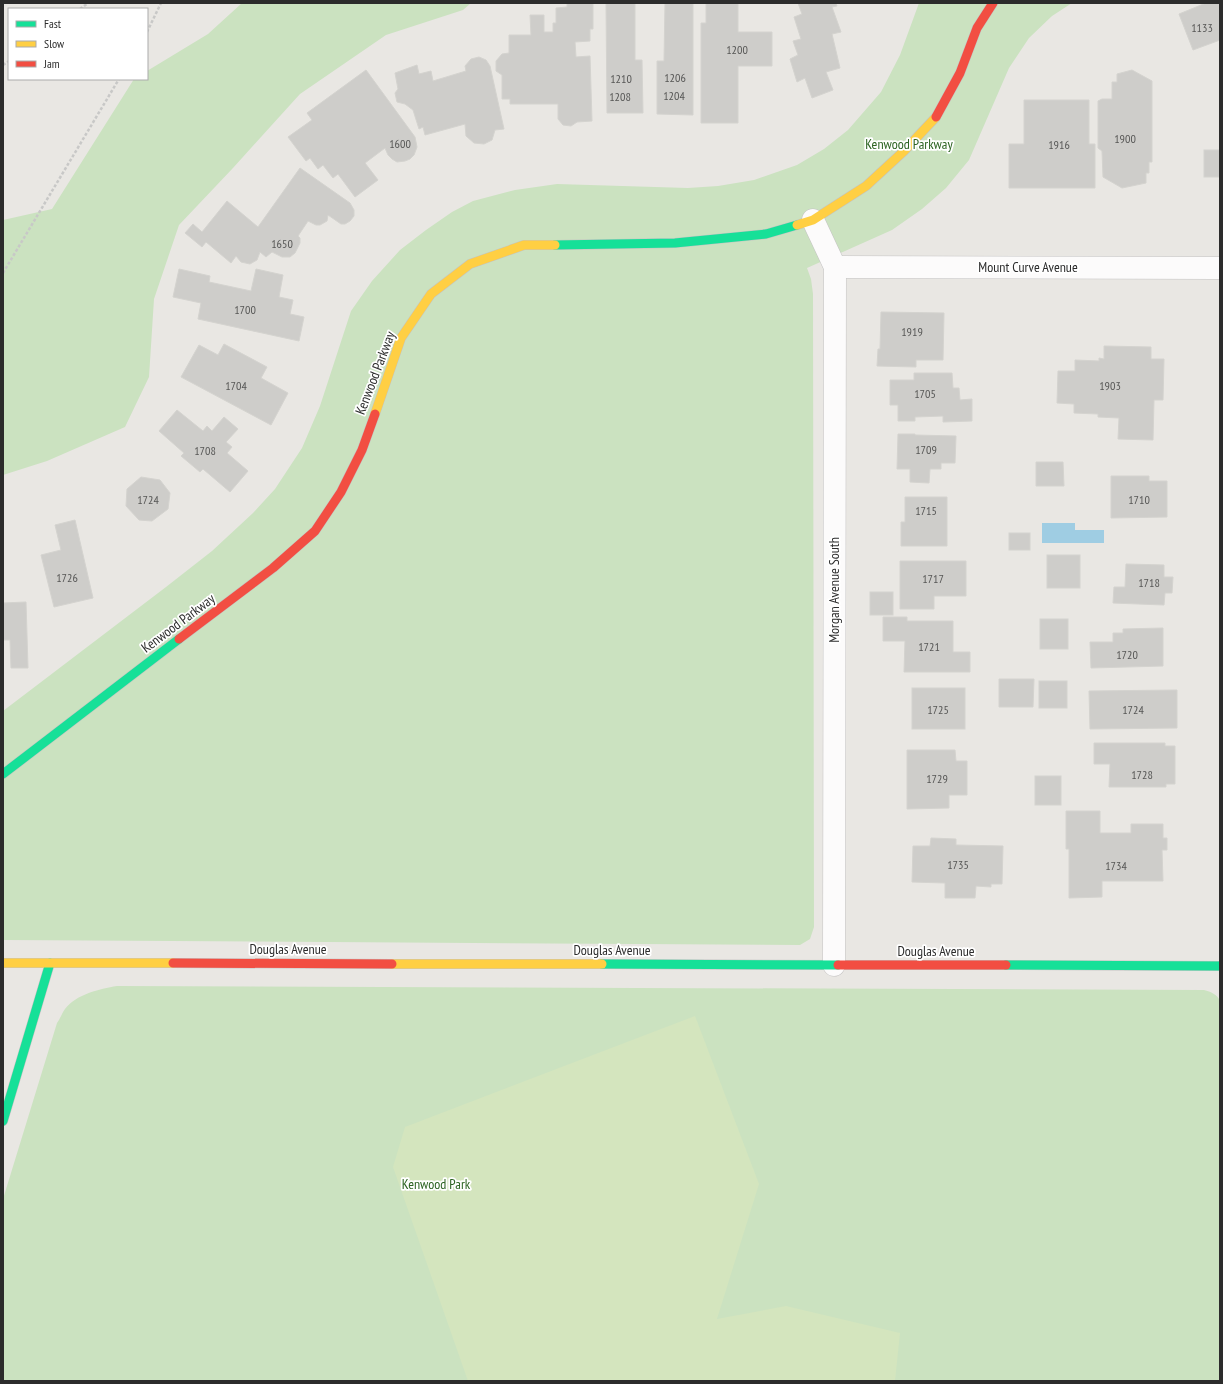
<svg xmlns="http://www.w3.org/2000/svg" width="1223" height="1384" viewBox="0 0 1223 1384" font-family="'PT Sans Narrow',sans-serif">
<rect width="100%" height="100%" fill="#e9e7e3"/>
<g fill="#cbe2c0">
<polygon points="242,3 471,3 463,10 386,35 300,94 233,168 179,225 154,299 149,377 125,427 47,461 3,475 3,220 52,209 134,79 147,79 147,71 208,34"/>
<polygon points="919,3 1072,3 1052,16 1029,38 1009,68 969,160 946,188 922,209 892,230 807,268 811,279 813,294 814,927 810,939 800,945 3,940 3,711 166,587 212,551 253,513 275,489 302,448 320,406 351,311 372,281 400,250 426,230 452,212 473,201 515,190 557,184 688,188 718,186 754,180 797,165 824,149 848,130 881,92 900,55"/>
<path d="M117 986 1204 990C1211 992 1217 994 1220 1001V1381H3V1199L57 1023C60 1019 62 1013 65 1009 77 994 99 989 117 986Z"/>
</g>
<polygon fill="#d4e5be" points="695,1016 759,1184 717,1319 786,1306 900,1333 895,1381 468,1381 393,1167 405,1127"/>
<polygon fill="#9fcde3" points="1042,523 1075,523 1075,530 1104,530 1104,543 1042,543"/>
<g fill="#cecdca" stroke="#d4d3cf">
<polygon points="567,3 593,3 593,29 590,29 590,41 575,42 576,57 590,56 592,121 577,122 571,126 563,125 558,119 558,104 510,104 510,99 502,99 502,75 496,71 496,61 502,54 509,53 509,35 531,35 530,15 544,15 544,32 553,32 553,23 556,23 556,8 567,7"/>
<polygon points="606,3 635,3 635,60 642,60 643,113 607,113"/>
<polygon points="665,3 693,3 693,115 657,114 657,61 664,61"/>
<polygon points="706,3 738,3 738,32 772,32 772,66 738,66 738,123 701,123 701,23 706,23"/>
<polygon points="798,3 836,3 837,6 832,7 841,32 832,34 840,68 826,72 833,90 812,98 805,78 797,82 790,59 798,55 793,41 801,39 794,17 802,14"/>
<polygon points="1206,3 1220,3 1220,40 1193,50 1179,14"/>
<polygon points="479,57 486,60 490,66 504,129 495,130 492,140 484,144 474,143 466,136 465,124 425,135 423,127 419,129 413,110 405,104 397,102 395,93 398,89 395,73 417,65 419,74 431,71 433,81 466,71 465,66 471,59"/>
<polygon points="366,70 415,137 417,147 414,155 410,159 405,161 397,162 392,159 388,155 385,148 365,163 378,180 355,197 338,174 333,178 323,165 318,169 310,158 306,161 288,137 312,120 307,113"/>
<polygon points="1132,70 1152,81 1152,162 1149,162 1149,173 1146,173 1146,183 1122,188 1103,177 1102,151 1098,148 1098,101 1102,99 1112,99 1112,82 1117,82 1117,74"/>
<polygon points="1024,100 1089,100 1089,144 1095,144 1095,188 1009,188 1009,144 1024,144"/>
<rect x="1204" y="150" width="16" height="27"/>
<polygon points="300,168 350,203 354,210 354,216 350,221 345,224 341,224 328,215 327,221 320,225 316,225 308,221 298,236 300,238 300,243 295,253 290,257 282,257 272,252 266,257 260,252 257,260 250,264 241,262 236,256 231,263 206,242 202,247 185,233 193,224 202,232 227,201 258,227"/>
<polygon points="179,269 210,276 209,282 251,291 256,269 283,275 279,297 293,300 290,314 304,317 299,341 198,319 201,303 173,297"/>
<polygon points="881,312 944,313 943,360 916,360 916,367 877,366 878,349 880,349"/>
<polygon points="224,344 267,367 261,378 288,393 271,425 181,377 199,345 218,355"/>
<polygon points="1104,346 1151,347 1151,359 1164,359 1163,400 1154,400 1153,440 1118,439 1119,418 1098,417 1098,414 1074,413 1074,404 1057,403 1058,371 1075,371 1075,360 1099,361 1099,358 1104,359"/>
<polygon points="914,373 952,373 953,388 959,388 960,400 972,399 972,421 943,422 943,416 915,417 915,421 898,421 898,405 890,405 890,380 914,380"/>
<polygon points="177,410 203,431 207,426 212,431 224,417 238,429 226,442 232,447 227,453 248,471 230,492 203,469 200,472 181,456 184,453 159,431"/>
<polygon points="898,434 915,434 915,435 956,436 955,463 941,463 941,469 930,469 929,483 910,482 910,469 897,469"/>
<polygon points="1036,462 1063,462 1064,486 1036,486"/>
<polygon points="1111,476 1149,476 1149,481 1167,481 1167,517 1111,518"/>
<polygon points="141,477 160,480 170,493 168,509 152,521 139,520 126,506 127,489"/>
<polygon points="905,497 947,497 947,546 901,546 901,522 905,522"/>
<polygon points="75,520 93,598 54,607 41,555 61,550 55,525"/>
<rect x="1009" y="533" width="21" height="17"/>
<rect x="1047" y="555" width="33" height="33"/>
<polygon points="900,561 966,561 966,596 934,596 934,609 900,609"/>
<polygon points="1126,564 1164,565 1164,577 1173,577 1172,593 1165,593 1164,605 1113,603 1114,587 1125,587"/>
<rect x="870" y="592" width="23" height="23"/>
<polygon points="26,602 28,668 11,668 10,640 3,640 3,603"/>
<polygon points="883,617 907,617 907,621 953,621 953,652 970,652 970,672 904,672 905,641 883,641"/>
<rect x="1040" y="619" width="28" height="30"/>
<polygon points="1163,628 1163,666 1091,668 1090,642 1113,642 1113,633 1123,633 1123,629"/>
<polygon points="999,679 1034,679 1033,707 999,707"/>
<rect x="1039" y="681" width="28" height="27"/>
<rect x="912" y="688" width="53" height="41"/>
<polygon points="1177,690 1177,728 1090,729 1089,691"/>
<polygon points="1094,743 1165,743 1165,746 1175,746 1175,784 1166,784 1166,787 1109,787 1110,764 1094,764"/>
<polygon points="907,750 955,750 956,761 967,761 967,795 949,795 949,808 907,809"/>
<rect x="1035" y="776" width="26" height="29"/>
<polygon points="1066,811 1100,811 1100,833 1131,833 1131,824 1163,824 1163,838 1167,838 1167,850 1162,850 1163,881 1102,881 1102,897 1069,898 1069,849 1066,849"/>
<polygon points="931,838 956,839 956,845 1003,846 1002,884 991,884 991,887 976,886 975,898 945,898 945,883 912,882 913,846 930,846"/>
</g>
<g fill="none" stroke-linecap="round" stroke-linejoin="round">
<g stroke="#c4c3c3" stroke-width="23">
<g id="street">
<polyline points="813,220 835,267 834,965"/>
<polyline points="835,267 1220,268"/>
</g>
</g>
<g stroke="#c4c3c3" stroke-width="10">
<g id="fast">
<polyline points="555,245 675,243 766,234 797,225"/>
<polyline points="3,774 179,639"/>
<polyline points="602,964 838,965"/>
<polyline points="1006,965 1220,966"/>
<polyline points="3,1121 50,963"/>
</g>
</g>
<g stroke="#c4c3c3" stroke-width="10">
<g id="slow">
<polyline points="797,225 813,220 866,186 904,151 936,117"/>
<polyline points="375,414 401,338 431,294 470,264 524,245 555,245"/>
<polyline points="3,963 173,963"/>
<polyline points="392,964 602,964"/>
</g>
</g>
<g stroke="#c4c3c3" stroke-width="10">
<g id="jam">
<polyline points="936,117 960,73 977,28 993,3"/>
<polyline points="179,639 273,568 315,531 341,492 362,450 375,414"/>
<polyline points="173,963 392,964"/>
<polyline points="838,965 1006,965"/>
</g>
</g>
<g stroke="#c8c8c7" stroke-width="2.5" stroke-dasharray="3 2" stroke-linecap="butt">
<polyline points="80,9 88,3"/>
<polyline points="147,32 161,3"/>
<polyline points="3,65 9,61"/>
<polyline points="3,273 119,79"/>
</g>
<use href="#street" stroke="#fcfbfb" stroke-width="22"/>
<use href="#fast" stroke="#16e098" stroke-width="9"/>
<use href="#slow" stroke="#ffcf43" stroke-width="9"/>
<use href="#jam" stroke="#f24e42" stroke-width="9"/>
</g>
<g text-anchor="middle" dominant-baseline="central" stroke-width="3.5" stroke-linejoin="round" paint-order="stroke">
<g font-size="12" fill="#565655">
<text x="1202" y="27">1133</text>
<text x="737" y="49">1200</text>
<text x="675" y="77">1206</text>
<text x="621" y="78">1210</text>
<text x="674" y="95">1204</text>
<text x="620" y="96">1208</text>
<text x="1125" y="138">1900</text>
<text x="400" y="143">1600</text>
<text x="1059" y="144">1916</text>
<text x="282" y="243">1650</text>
<text x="245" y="309">1700</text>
<text x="912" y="331">1919</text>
<text x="236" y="385">1704</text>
<text x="1110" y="385">1903</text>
<text x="925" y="393">1705</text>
<text x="926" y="449">1709</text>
<text x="205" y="450">1708</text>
<text x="148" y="499">1724</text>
<text x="1139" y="499">1710</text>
<text x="926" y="510">1715</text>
<text x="67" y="577">1726</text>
<text x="933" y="578">1717</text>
<text x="1149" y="582">1718</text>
<text x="929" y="646">1721</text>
<text x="1127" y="654">1720</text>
<text x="938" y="709">1725</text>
<text x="1133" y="709">1724</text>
<text x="1142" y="774">1728</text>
<text x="937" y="778">1729</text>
<text x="958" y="864">1735</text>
<text x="1116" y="865">1734</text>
</g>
<g font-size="14" fill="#2c6322" stroke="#fff">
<text x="909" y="144">Kenwood Parkway</text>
<text x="436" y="1184">Kenwood Park</text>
</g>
<g font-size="14" fill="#2c2c2c" stroke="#fff">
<text x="1028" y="267">Mount Curve Avenue</text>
<text transform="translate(375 373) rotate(-69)">Kenwood Parkway</text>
<text transform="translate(834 590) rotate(-90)">Morgan Avenue South</text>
<text transform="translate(178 623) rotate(-37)">Kenwood Parkway</text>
<text x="288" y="949">Douglas Avenue</text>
<text x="612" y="950">Douglas Avenue</text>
<text x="936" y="951">Douglas Avenue</text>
</g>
</g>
<rect width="1223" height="1384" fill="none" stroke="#2c2c2c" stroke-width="8"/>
<rect x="8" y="8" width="140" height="72" fill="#ffffff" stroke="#ababab"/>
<rect x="16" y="21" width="20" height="6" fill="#16e098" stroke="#ababab"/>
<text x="44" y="28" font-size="12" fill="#2c2c2c">Fast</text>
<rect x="16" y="41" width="20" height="6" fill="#ffcf43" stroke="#ababab"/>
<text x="44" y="48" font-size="12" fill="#2c2c2c">Slow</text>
<rect x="16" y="61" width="20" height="6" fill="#f24e42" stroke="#ababab"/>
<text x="44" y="68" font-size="12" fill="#2c2c2c">Jam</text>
</svg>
